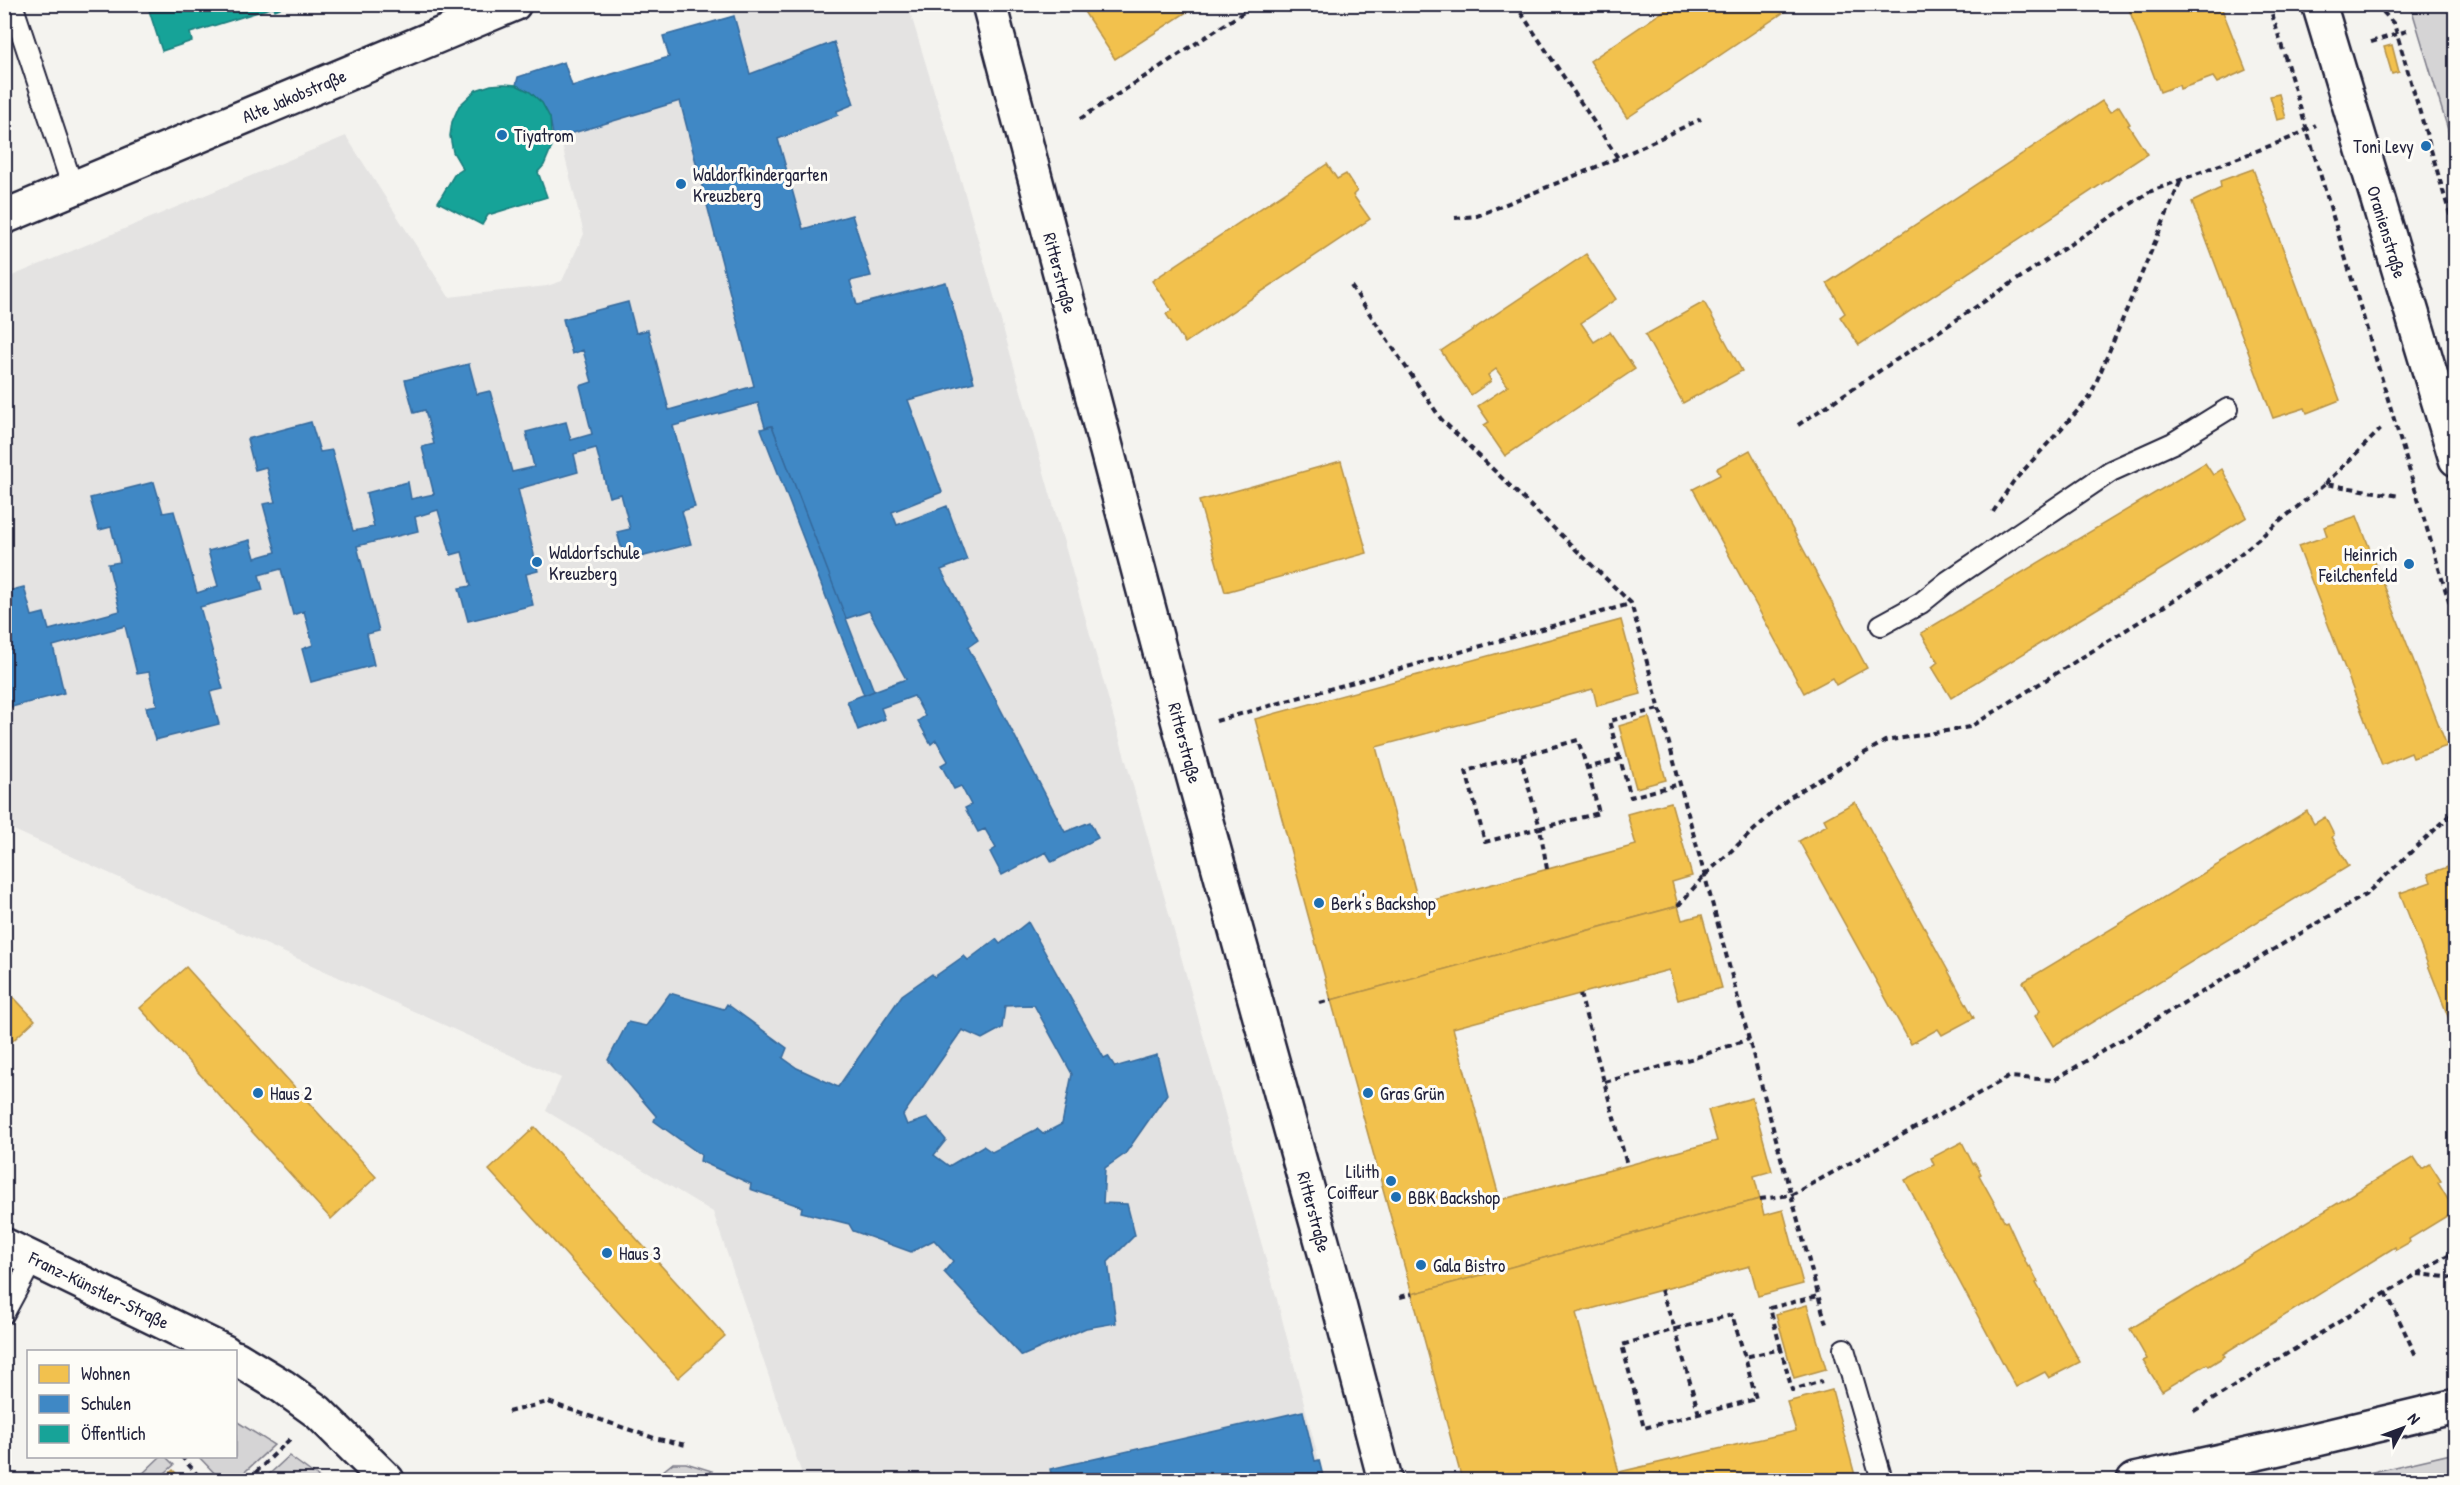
<svg xmlns="http://www.w3.org/2000/svg" width="2460" height="1485" viewBox="0 0 2460 1485" font-family="'Patrick Hand',sans-serif">
<rect width="100%" height="100%" fill="#f4f3ef"/>
<filter id="ink" filterUnits="userSpaceOnUse"><feTurbulence type="fractalNoise" baseFrequency=".0167" numOctaves="2"/><feDisplacementMap in="SourceGraphic" scale="12" xChannelSelector="R" yChannelSelector="G"/><feConvolveMatrix kernelMatrix="1 2 1 2 8 2 1 2 1" color-interpolation-filters="sRGB"/></filter>
<g filter="url(#ink)">
<polygon fill="#e4e3e2" points="731,5 908,5 963,187 1147,835 1275,1292 1324,1480 804,1480 713,1212 546,1111 561,1078 5,826 5,279 346,136 449,297 547,286 562,281 584,234 560,137 680,101 663,36 733,16"/>
<g fill="#d5d4d5" stroke="#7c7b88" stroke-width="1.5">
<polygon points="2414,4 2455,5 2455,153 2411,7"/>
<polygon points="236,1421 274,1445 236,1480 221,1480 199,1457 236,1456"/>
<polygon points="2455,1453 2455,1480 2338,1480"/>
<polygon points="161,1456 166,1457 174,1465 157,1480 136,1480"/>
<polygon points="289,1456 322,1480 263,1480"/>
<polygon points="673,1463 686,1463 712,1471 703,1480 652,1480"/>
</g>
<g fill="#f2c14e" stroke="#b49148" stroke-width="1.5">
<polygon points="1079,4 1199,4 1115,59"/>
<polygon points="1674,4 1796,4 1627,118 1590,61"/>
<polygon points="2127,4 2220,4 2246,70 2217,83 2213,77 2180,89 2179,85 2160,92"/>
<polygon points="2392,45 2399,72 2392,74 2384,47"/>
<polygon points="2279,94 2286,118 2277,120 2270,96"/>
<polygon points="2102,101 2110,112 2119,106 2130,124 2128,125 2147,154 1859,345 1840,317 1845,313 1827,283"/>
<polygon points="1327,164 1337,179 1346,174 1357,191 1353,195 1370,219 1185,343 1166,314 1172,310 1152,281"/>
<polygon points="2253,169 2340,400 2307,413 2305,408 2273,418 2192,202 2221,188 2220,181"/>
<polygon points="1586,254 1616,299 1581,323 1594,342 1610,332 1635,369 1505,456 1484,425 1489,422 1478,406 1508,386 1496,369 1488,375 1491,381 1471,395 1441,351"/>
<polygon points="1704,302 1742,371 1683,403 1645,335"/>
<polygon points="1750,450 1867,668 1836,685 1832,678 1804,693 1693,489 1720,475 1717,468"/>
<polygon points="1341,461 1367,553 1225,592 1199,501"/>
<polygon points="2205,463 2213,475 2222,469 2247,517 1951,698 1932,667 1938,662 1921,633"/>
<polygon points="2357,516 2447,746 2413,758 2411,753 2382,765 2298,546 2327,536 2324,527"/>
<polygon points="1621,620 1641,694 1597,706 1593,689 1376,747 1419,904 1636,845 1627,814 1671,802 1692,876 1672,882 1678,906 1331,1000 1255,719"/>
<polygon points="1649,717 1666,780 1636,788 1619,726"/>
<polygon points="1855,802 1974,1018 1942,1035 1938,1029 1911,1044 1799,841 1827,825 1824,819"/>
<polygon points="2307,811 2314,824 2325,817 2334,835 2332,837 2349,866 2053,1046 2035,1016 2040,1011 2023,982"/>
<polygon points="2456,864 2456,1037 2400,893 2431,882 2428,874"/>
<polygon points="1678,906 1682,920 1702,915 1722,988 1678,1000 1669,970 1453,1028 1500,1200 1717,1141 1708,1110 1752,1098 1772,1171 1754,1176 1760,1199 1412,1294 1331,1000"/>
<polygon points="186,967 376,1177 331,1219 140,1008"/>
<polygon points="4,987 35,1020 4,1049"/>
<polygon points="535,1127 725,1336 678,1378 489,1170"/>
<polygon points="1962,1142 1973,1164 1975,1163 1981,1174 1979,1175 2005,1222 2007,1221 2028,1267 2030,1266 2038,1282 2036,1283 2080,1362 2049,1378 2045,1372 2016,1387 1905,1180 1934,1165 1931,1158"/>
<polygon points="2414,1157 2422,1169 2430,1164 2441,1181 2438,1183 2455,1211 2409,1239 2410,1242 2396,1250 2395,1247 2223,1354 2225,1356 2209,1366 2207,1364 2162,1391 2143,1361 2147,1359 2130,1329"/>
<polygon points="1760,1199 1764,1215 1783,1210 1803,1284 1758,1296 1750,1266 1576,1313 1619,1472 1796,1431 1787,1402 1832,1390 1856,1479 1848,1480 1462,1480 1412,1294"/>
<polygon points="1807,1305 1826,1369 1794,1378 1776,1314"/>
<polygon points="173,1470 182,1480 162,1480"/>
</g>
<g fill="#3f88c5" stroke="#36699c" stroke-width="1.5" fill-rule="evenodd">
<polygon points="734,16 750,74 834,42 854,104 837,111 838,115 778,139 803,229 852,215 871,276 850,281 857,305 946,282 974,382 908,400 942,492 892,512 897,525 947,506 967,560 941,570 978,640 968,647 1065,832 1090,822 1098,838 1052,862 1046,852 1002,875 990,852 996,848 985,829 978,832 965,808 971,805 961,786 954,789 941,765 948,761 936,740 931,744 918,721 925,716 914,696 881,708 885,719 858,730 847,701 906,679 869,611 845,619 772,426 765,427 758,403 673,426 695,507 682,511 691,544 625,561 617,532 630,529 621,494 609,497 596,448 574,454 578,472 518,489 538,571 526,574 533,605 468,621 459,588 471,586 462,552 451,555 438,510 415,517 418,531 357,546 379,631 367,634 374,665 311,682 302,649 313,645 304,611 293,615 281,569 259,575 263,590 200,607 223,689 210,692 219,724 155,740 146,707 157,705 149,672 137,674 125,626 53,646 64,693 4,709 4,592 24,587 32,616 44,613 49,630 120,611 108,564 120,562 111,527 99,530 90,498 154,482 163,513 174,511 197,593 218,586 208,551 250,540 255,558 276,552 263,504 275,502 266,467 255,470 247,439 311,422 320,452 332,450 353,531 374,527 366,493 408,482 411,499 434,494 422,447 434,444 425,410 414,413 405,380 469,364 477,394 490,391 512,472 534,467 526,432 566,422 571,440 592,434 580,386 592,382 583,350 572,354 563,319 628,302 636,333 648,330 669,410 754,386 680,101 560,137 553,135 550,118 542,103 530,92 516,85 518,77 564,62 572,86 669,57 663,36"/>
<polygon points="772,426 874,691 864,695 761,429"/>
<path d="M1028 922 1104 1058 1108 1056 1115 1067 1157 1055 1167 1094 1125 1154 1105 1168 1103 1203 1127 1204 1135 1235 1108 1262 1116 1323 1086 1328 1022 1356 944 1272 953 1261 934 1240 911 1252 853 1231 849 1224 801 1212 802 1207 750 1189 751 1184 700 1161 701 1155 654 1121 656 1116 608 1060 628 1022 646 1026 670 993 724 1009 727 1004 787 1048 783 1058 797 1068 838 1087 902 995 932 974 934 977 964 956 968 960 996 939 1000 944ZM1034 1005 1072 1074 1062 1124 1043 1134 1037 1129 992 1152 983 1146 949 1166 934 1155 946 1140 928 1118 907 1125 903 1115 962 1030 982 1039 1002 1028 1005 1006Z"/>
<polygon points="1303,1411 1315,1461 1319,1460 1324,1480 1052,1480 1050,1469"/>
</g>
<g fill="#17a398" stroke="#1a7c7c" stroke-width="1.5">
<polygon points="147,4 290,4 275,10 274,7 190,33 192,41 162,51"/>
<polygon points="504,84 516,85 530,92 542,103 550,118 552,146 544,165 538,172 547,197 488,215 482,225 438,202 454,175 463,169 453,152 450,136 452,122 459,106 476,90 491,85"/>
</g>
<g fill="none" stroke-linecap="round" stroke-linejoin="round">
<g stroke="#22223b" stroke-width="24">
<g id="service">
<polyline points="12,4 73,188"/>
<polyline points="1881,625 1921,603 1947,582 2111,471 2173,443 2228,409"/>
<polyline points="4,1313 33,1259"/>
<polyline points="1844,1349 1882,1480"/>
</g>
</g>
<g stroke="#22223b" stroke-width="38">
<g id="minor">
<polyline points="989,4 1181,731 1332,1278 1385,1480"/>
<polyline points="4,217 514,4"/>
<polyline points="4,1245 225,1352"/>
<polyline points="236,1358 282,1386 318,1412 387,1480"/>
<polyline points="2134,1480 2284,1447 2456,1406"/>
</g>
</g>
<g stroke="#22223b" stroke-width="38">
<polyline id="secondary" points="2319,4 2456,459"/>
</g>
<g stroke="#22223b" stroke-width="4" stroke-dasharray="6 4.5" stroke-linecap="butt">
<polyline points="1515,4 1618,158"/>
<polyline points="2269,4 2456,625"/>
<polyline points="2376,4 2394,24 2456,235"/>
<polyline points="2371,42 2410,30"/>
<polyline points="1080,119 1256,4"/>
<polyline points="1455,218 1477,216 1618,158 1701,119"/>
<polyline points="1351,286 1441,419 1631,603 1826,1324"/>
<polyline points="1798,425 2149,192 2293,137 2316,125"/>
<polyline points="2325,484 2381,429"/>
<polyline points="1993,512 2013,482 2090,397 2181,180"/>
<polyline points="1216,721 1630,604"/>
<polyline points="1520,756 1540,828 1485,842 1466,771 1578,740 1587,768"/>
<polyline points="1620,759 1609,721 1659,709"/>
<polyline points="1547,869 1540,828 1599,813 1587,768 1620,759 1631,797 1680,784"/>
<polyline points="1678,906 1704,876 1790,797 1885,741 1970,727 2216,574 2325,484 2400,496"/>
<polyline points="1580,994 1627,1165"/>
<polyline points="1320,1003 1331,1000"/>
<polyline points="1605,1082 1694,1058 1749,1039"/>
<polyline points="1760,1199 1791,1195 2009,1077 2054,1080 2365,895 2456,810"/>
<polyline points="2417,1274 2456,1278"/>
<polyline points="1661,1290 1675,1329 1732,1315 1745,1357 1781,1349 1792,1390 1822,1381"/>
<polyline points="2386,1292 2417,1358"/>
<polyline points="1400,1297 1412,1294"/>
<polyline points="1781,1349 1770,1308 1818,1296"/>
<polyline points="2194,1411 2456,1250"/>
<polyline points="508,1412 548,1402 654,1438 686,1445"/>
<polyline points="1699,1414 1675,1329 1622,1345 1644,1428 1756,1399 1745,1357"/>
<polyline points="181,1456 202,1480"/>
<polyline points="248,1480 292,1437"/>
<polyline points="730,1480 733,1478"/>
</g>
<use href="#service" stroke="#fdfcf7" stroke-width="20"/>
<use href="#minor" stroke="#fdfcf7" stroke-width="33"/>
<use href="#secondary" stroke="#fdfcf7" stroke-width="33"/>
</g>
</g>
<g fill="#1f6fb2" stroke="#fdfcf7" stroke-width="2">
<circle cx="502" cy="135" r="6"/>
<circle cx="2426" cy="146" r="6"/>
<circle cx="681" cy="184" r="6"/>
<circle cx="537" cy="562" r="6"/>
<circle cx="2409" cy="564" r="6"/>
<circle cx="1319" cy="903" r="6"/>
<circle cx="258" cy="1093" r="6"/>
<circle cx="1368" cy="1093" r="6"/>
<circle cx="1391" cy="1181" r="6"/>
<circle cx="1396" cy="1197" r="6"/>
<circle cx="607" cy="1253" r="6"/>
<circle cx="1421" cy="1265" r="6"/>
</g>
<g text-anchor="middle" dominant-baseline="central" stroke-width="6" stroke-linejoin="round" paint-order="stroke">
<g font-size="18" fill="#22223b" stroke="#fdfcf7">
<text transform="translate(294 96) rotate(-23)">Alte Jakobstraße</text>
<text transform="translate(2387 232) rotate(73)">Oranienstraße</text>
<text transform="translate(1060 273) rotate(75)">Ritterstraße</text>
<text transform="translate(1185 743) rotate(75)">Ritterstraße</text>
<text transform="translate(1314 1212) rotate(75)">Ritterstraße</text>
<text transform="translate(99 1290) rotate(26)">Franz-Künstler-Straße</text>
</g>
<g font-size="18" fill="#22223b" stroke="#fdfcf7" text-anchor="start">
<text x="514" y="135">Tiyatrom</text>
<text x="2414" y="146" text-anchor="end">Toni Levy</text>
<text x="693" y="174">Waldorfkindergarten<tspan x="693" dy="21">Kreuzberg</tspan></text>
<text x="549" y="552">Waldorfschule<tspan x="549" dy="21">Kreuzberg</tspan></text>
<text x="2397" y="554" text-anchor="end">Heinrich<tspan x="2397" dy="21">Feilchenfeld</tspan></text>
<text x="1331" y="903">Berk's Backshop</text>
<text x="270" y="1093">Haus 2</text>
<text x="1380" y="1093">Gras Grün</text>
<text x="1379" y="1171" text-anchor="end">Lilith<tspan x="1379" dy="21">Coiffeur</tspan></text>
<text x="1408" y="1197">BBK Backshop</text>
<text x="619" y="1253">Haus 3</text>
<text x="1433" y="1265">Gala Bistro</text>
</g>
</g>
<rect width="2460" height="1485" fill="none" stroke="#fdfcf7" stroke-width="24"/>
<rect x="12" y="12" width="2436" height="1461" fill="none" stroke="#22223b" stroke-width="2" filter="url(#ink)"/>
<rect x="27" y="1350" width="210" height="108" fill="#fdfcf7" stroke="#a5a5ac" stroke-width="1.5"/>
<rect x="39" y="1365" width="30" height="18" fill="#f2c14e" stroke="#a5a5ac" stroke-width="1.5"/>
<text x="81" y="1380" font-size="18" fill="#22223b">Wohnen</text>
<rect x="39" y="1395" width="30" height="18" fill="#3f88c5" stroke="#a5a5ac" stroke-width="1.5"/>
<text x="81" y="1410" font-size="18" fill="#22223b">Schulen</text>
<rect x="39" y="1425" width="30" height="18" fill="#17a398" stroke="#a5a5ac" stroke-width="1.5"/>
<text x="81" y="1440" font-size="18" fill="#22223b">Öffentlich</text>
<g transform="translate(2403 1428) rotate(49)" stroke="#fdfcf7" stroke-width="4.5" paint-order="stroke">
<path d="M0-4.5L10 22L0 15L-10 22Z" fill="#22223b"/>
<text y="-9" font-size="16" font-weight="bold" text-anchor="middle" fill="#22223b">N</text>
</g>
</svg>
